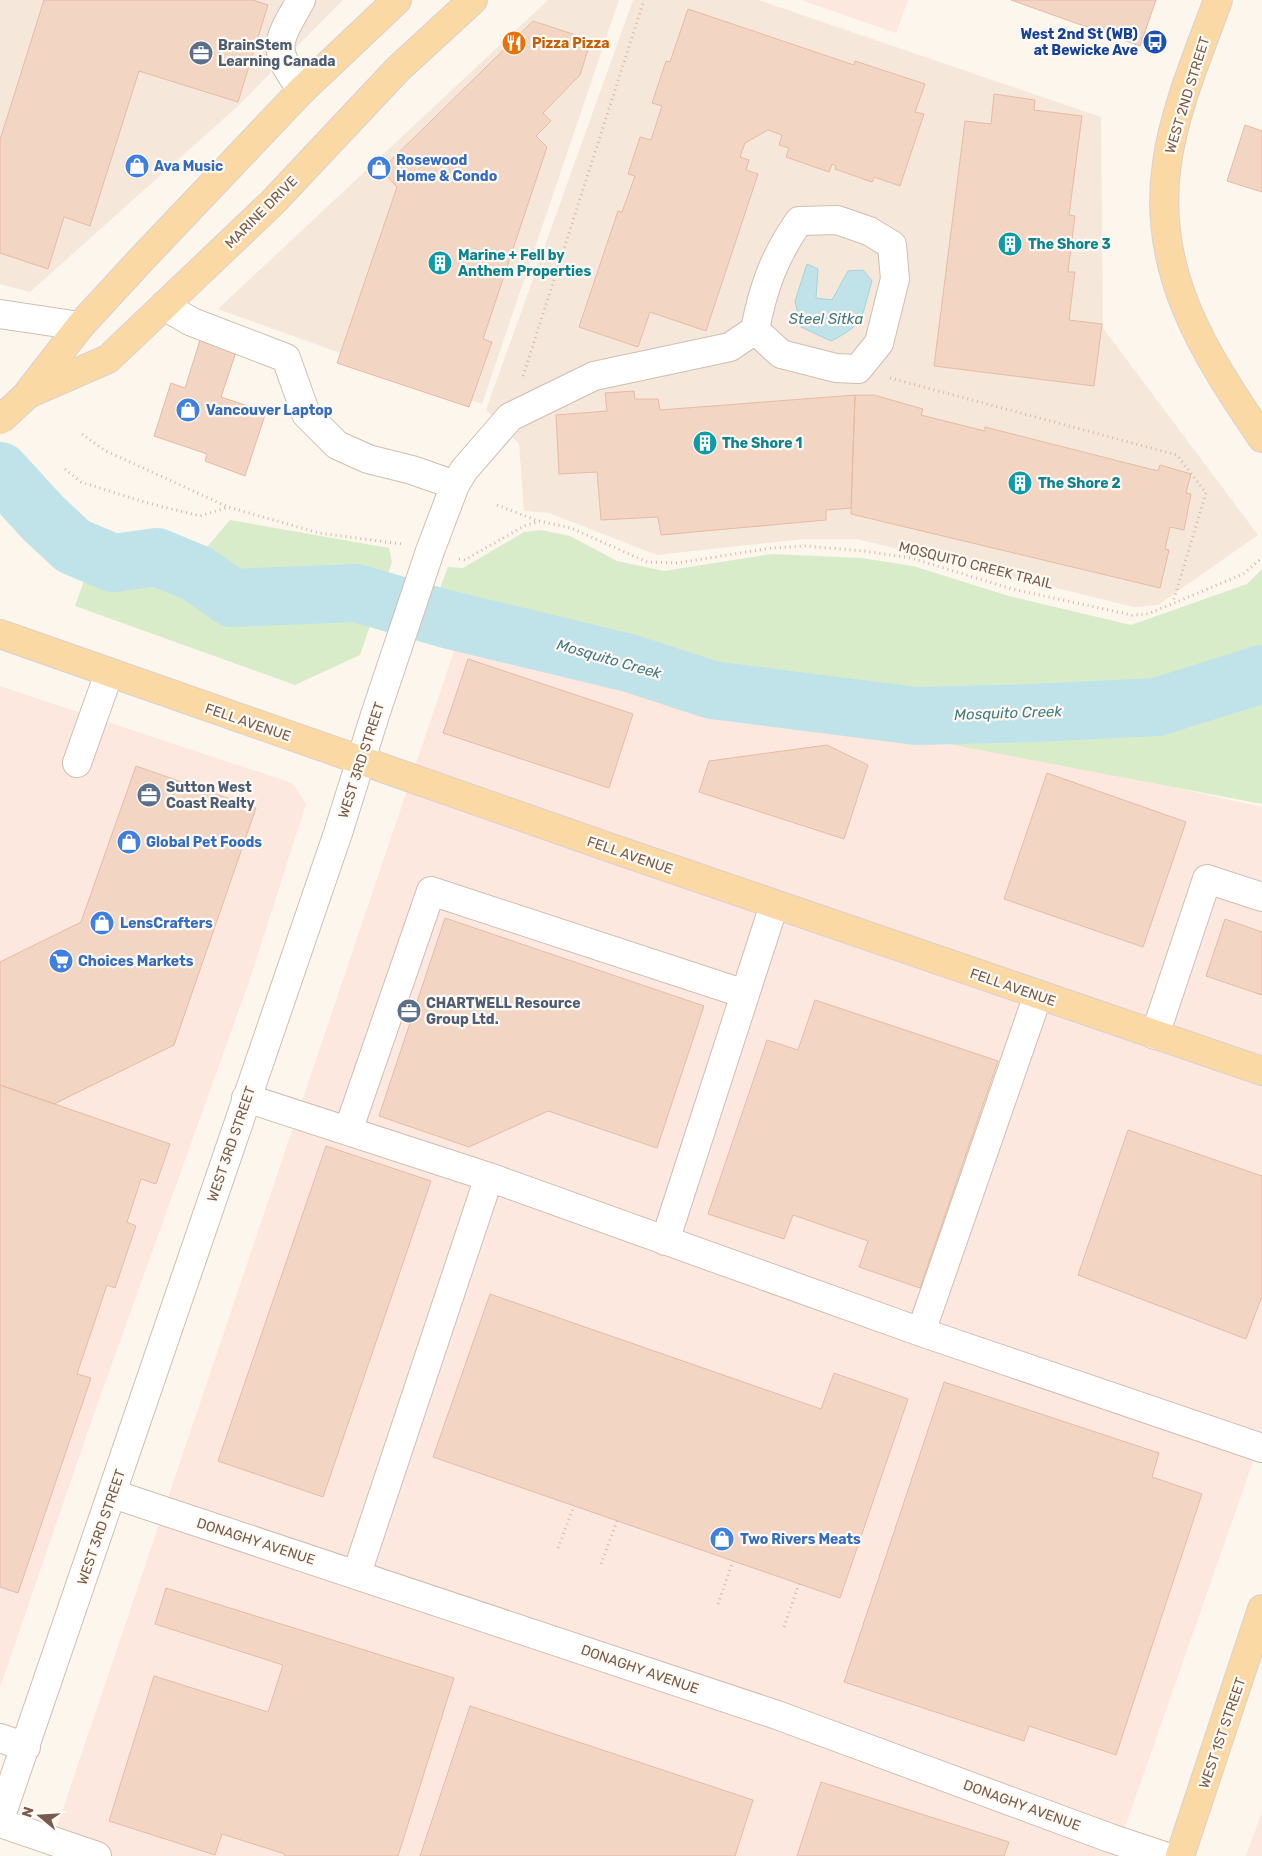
<svg xmlns="http://www.w3.org/2000/svg" width="1262" height="1856" font-family="Rubik,sans-serif">
  <rect width="100%" height="100%" fill="#fdf6ec"/>
  <path fill="#f5e8da" d="M0,0H343L238,106L30,292L0,284Z
    M548,0H619L482,404L218,309Z
    M633,0H758L1101,117L1103,328L1258,535L1158,605L1134,607L857,539H804L657,555L549,513L524,511L519,444L486,410Z"/>
  <path fill="#fde8e0" d="M801,0H908L896,33Z
    M456,645L655,699L958,739L1262,807V1436L1115,1856H47Z
    M0,686L286,781L293,784L306,804L250,979L89,1428L0,1688Z
    M1262,1811V1856H1246Z"/>
  <path fill="#d8ecc9" d="M230,520L389,548L392,562L360,655L295,685L75,606L96,547L183,575Z
    M541,530L570,536L617,561L664,571L772,554L861,558L913,566L1009,596L1131,625L1247,584L1262,569V804L676,692L422,636L448,567L463,568L524,532Z"/>
  <path fill="#bfe3e8" stroke="#a5d3da" d="M807,264L818,269L816,298L832,300L848,271L863,270L872,281C861,316 867,323 831,341L801,327L795,301Z"/>
  <g fill="none" stroke-linecap="round" stroke-linejoin="round">
    <path stroke="#bfe3e8" stroke-width="58" d="M0,471L43,518L73,546L113,563L157,557L198,574L232,598L356,593L446,619L629,663L712,690L916,716L1034,713L1157,707L1262,674"/>
  </g>
  <path fill="#f3d5c3" stroke="#e6bba3" d="M44,0H253L268,5L238,102L139,71L90,226L64,217L48,269L0,253V140Z
    M1011,0H1156L1140,46Z
    M688,9L854,65L855,61L925,84L915,112L924,114L900,186L874,177L872,182L835,169L836,166L832,164L829,172L786,157L789,148L779,145L782,135L768,130L745,143L740,157L749,160L746,170L758,174L706,331L650,312L638,347L579,327L618,211L622,212L635,176L628,174L640,137L651,140L662,106L652,103L666,61L670,62Z
    M533,21L591,40L580,75L543,113L551,121L536,136L547,147L483,339L492,342L469,407L337,363L397,187L381,170Z
    M994,94L1035,100L1034,110L1082,116L1069,215L1075,216L1068,272H1075L1069,320L1102,324L1094,386L934,366L965,121L991,124Z
    M1245,125L1262,131V192L1227,181Z
    M201,337L237,349L221,397L266,412L245,476L205,461L207,454L154,436L171,383L185,388Z
    M634,391L635,399H658L660,410L855,395L851,508L826,510V520L661,535L658,517L601,520L597,472L559,474L556,415L607,411L605,393Z
    M855,395H874L923,409L921,415L985,431V427L1158,471L1160,465L1191,474L1186,493L1191,494L1184,530L1170,527L1165,549L1169,550L1160,588L851,514Z
    M468,659L633,714L609,788L443,733Z
    M827,745L868,765L844,839L699,792L709,761Z
    M136,766L256,808L174,1045L54,1104L0,1085V962L81,922Z
    M1047,773L1186,822L1143,947L1004,899Z
    M445,918L704,1006L657,1148L548,1111L469,1147L379,1116Z
    M1225,919L1262,932V995L1206,976Z
    M815,1000L998,1061L920,1288L859,1267L868,1241L793,1215L784,1239L708,1214L767,1040L798,1050Z
    M0,1085L170,1144L156,1184L141,1179L127,1222L136,1226L115,1288L107,1285L77,1374L91,1378L18,1593L0,1587Z
    M1128,1130L1262,1176V1296L1246,1339L1078,1275Z
    M326,1146L431,1181L323,1497L218,1461Z
    M490,1294L821,1409L834,1373L908,1399L840,1598L433,1457Z
    M944,1382L1159,1453L1152,1477L1202,1494L1116,1755L1029,1726L1024,1741L844,1682Z
    M166,1588L454,1678L398,1856H284L285,1854L222,1834L215,1855L109,1821L154,1676L268,1712L283,1665L155,1624Z
    M470,1706L753,1800L735,1856H420Z
    M821,1782L1009,1842L1004,1856H797Z"/>
  <g fill="none" stroke-linecap="round" stroke-linejoin="round">
    <defs>
      <path id="minor" d="M301,0C276,44 271,48 302,90
        M837,220L869,231L892,245L895,279L879,343L858,369L836,368L781,354L755,330C763,288 774,257 799,221Z
        M164,306L192,322L286,358L306,414L337,445L368,459L412,470L455,485
        M0,314L80,326
        M77,763L109,673
        M1155,1035L1207,879L1262,897
        M246,1098L489,1177L921,1332L1262,1448
        M348,1131L431,891L745,994
        M665,1241L774,905
        M921,1332L1038,995
        M113,1494L777,1715L1110,1838L1164,1856
        M357,1573L489,1177
        M0,1738L26,1747
        M0,1819L338,833L375,715L430,551L455,485L464,470L510,417L594,376L730,347L755,330
        M0,1823L97,1856"/>
      <path id="major" d="M1218,0C1200,50 1174,110 1167,163C1151,271 1204,353 1262,438
        M28,393L80,326L137,264L302,90L397,0
        M28,394L108,359L272,203L398,69L473,0
        M0,634L614,849L1262,1071
        M1180,1856L1262,1609"/>
    </defs>
    <use href="#minor" stroke="#d1beb0" stroke-width="30"/>
    <use href="#major" stroke="#dad1cd" stroke-width="30"/>
    <path stroke="#d9b8a5" stroke-width="3" stroke-dasharray="1 4" stroke-linecap="butt" d="M523,376L644,0
      M890,378L1177,455L1206,493L1173,602
      M82,434L104,450L228,507L319,533L402,544
      M65,469L81,482L144,502L200,516L226,508
      M497,505L538,521
      M459,559L465,560L524,526L539,521L571,528L647,562L677,563L772,548L805,546L864,551L911,558L1012,589L1132,615L1148,614L1243,574L1262,558
      M558,1548L574,1506
      M601,1564L617,1521
      M718,1604L733,1561
      M784,1627L799,1584"/>
    <use href="#minor" stroke="#fff" stroke-width="28"/>
    <use href="#major" stroke="#fbd9a5" stroke-width="28"/>
    <defs>
      <path id="major-bridge" d="M0,420L28,394"/>
    </defs>
    <use href="#major-bridge" stroke="#dad1cd" stroke-width="30" stroke-linecap="butt"/>
    <use href="#major-bridge" stroke="#fbd9a5" stroke-width="28"/>
  </g>
  <defs>
    <symbol id="bus-disc" viewBox="-11 -11 22 22"><circle r="9.5" fill="#1a4fb4" stroke="#fffaf3"/><path d="M-5-6H5V4H4V6H2V4H-2V6H-4V4H-5ZM-3.5-4V0h7V-4ZM-3.5 1.2v1.5H-2V1.2ZM2 1.2v1.5H3.5V1.2Z" fill="#fff"/></symbol>
    <symbol id="restaurant-disc" viewBox="-11 -11 22 22"><circle r="9.5" fill="#e8710a" stroke="#fffaf3"/><path d="M-5-6h1v4h1v-4h1v4h1v-4h1v5L-1.5 .5V6h-2V.5L-5-1ZM5-6V6H3V1.5H1.5Q1.5-4 5-6Z" fill="#fff"/></symbol>
    <symbol id="office-disc" viewBox="-11 -11 22 22"><circle r="9.5" fill="#5c6f8a" stroke="#fffaf3"/><path d="M-6-3h4V-5.5h4V-3h4V5H-6ZM-1-4.5V-3h2v-1.5ZM-6 0V1H6V0Z" fill="#fff"/></symbol>
    <symbol id="shop-disc" viewBox="-11 -11 22 22"><circle r="9.5" fill="#3f7fe0" stroke="#fffaf3"/><path d="M-5-2.5h2.3a2.7 3.5 0 0 1 5.4 0H5L5.5 6h-11ZM-1.5-2.5h3a1.5 2.3 0 0 0-3 0Z" fill="#fff"/></symbol>
    <symbol id="building-disc" viewBox="-11 -11 22 22"><circle r="9.5" fill="#0f9aa8" stroke="#fffaf3"/><path d="M-4-6H4V6H1V3H-1V6H-4ZM-2.5-4.3h1.7v1.8h-1.7ZM.8-4.3h1.7v1.8H.8ZM-2.5-1h1.7V.8h-1.7ZM.8-1h1.7V.8H.8Z" fill="#fff"/></symbol>
    <symbol id="supermarket-disc" viewBox="-11 -11 22 22"><circle r="9.5" fill="#3f7fe0" stroke="#fffaf3"/><path d="M-6-5.5h2.5l.6 2H6L4.5 2H-2.5L-4.4-4H-6ZM-1.5 3.2a1.3 1.3 0 1 0 .1 0ZM3 3.2a1.3 1.3 0 1 0 .1 0Z" fill="#fff"/></symbol>
  </defs>
  <g fill-rule="evenodd">
    <use href="#bus-disc" x="1141" y="28" width="28" height="28"/>
    <use href="#restaurant-disc" x="500" y="29" width="28" height="28"/>
    <use href="#office-disc" x="187" y="39" width="28" height="28"/>
    <use href="#shop-disc" x="123" y="152" width="28" height="28"/>
    <use href="#shop-disc" x="365" y="154" width="28" height="28"/>
    <use href="#building-disc" x="996" y="230" width="28" height="28"/>
    <use href="#building-disc" x="426" y="249" width="28" height="28"/>
    <use href="#shop-disc" x="174" y="396" width="28" height="28"/>
    <use href="#building-disc" x="691" y="429" width="28" height="28"/>
    <use href="#building-disc" x="1006" y="469" width="28" height="28"/>
    <use href="#office-disc" x="135" y="781" width="28" height="28"/>
    <use href="#shop-disc" x="115" y="828" width="28" height="28"/>
    <use href="#shop-disc" x="88" y="909" width="28" height="28"/>
    <use href="#supermarket-disc" x="47" y="947" width="28" height="28"/>
    <use href="#office-disc" x="395" y="997" width="28" height="28"/>
    <use href="#shop-disc" x="708" y="1525" width="28" height="28"/>
  </g>
  <g text-anchor="middle" stroke-width="4.5" stroke-linejoin="round" paint-order="stroke">
    <g font-size="14" font-weight="bold" fill="#164399" stroke="#fffaf3" text-anchor="end">
      <text x="1138" y="39">West 2nd St (WB)<tspan x="1138" dy="16">at Bewicke Ave</tspan></text>
    </g>
    <g font-size="14" font-weight="bold" fill="#c56008" stroke="#fffaf3" text-anchor="start">
      <text x="532" y="48">Pizza Pizza</text>
    </g>
    <g font-size="14" font-weight="bold" fill="#4e5e75" stroke="#fffaf3" text-anchor="start">
      <text x="218" y="50">BrainStem<tspan x="218" dy="16">Learning Canada</tspan></text>
      <text x="166" y="792">Sutton West<tspan x="166" dy="16">Coast Realty</tspan></text>
      <text x="426" y="1008">CHARTWELL Resource<tspan x="426" dy="16">Group Ltd.</tspan></text>
    </g>
    <g font-size="14" fill="#7a5c4d" stroke="#fffaf3">
      <text transform="translate(1187 95) rotate(-73)" y="5">WEST 2ND STREET</text>
      <text transform="translate(261 212) rotate(-45)" y="5">MARINE DRIVE</text>
      <text transform="translate(976 565) rotate(14)" y="5">MOSQUITO CREEK TRAIL</text>
      <text transform="translate(248 722) rotate(19)" y="5">FELL AVENUE</text>
      <text transform="translate(361 760) rotate(-72)" y="5">WEST 3RD STREET</text>
      <text transform="translate(630 855) rotate(19)" y="5">FELL AVENUE</text>
      <text transform="translate(1013 987) rotate(19)" y="5">FELL AVENUE</text>
      <text transform="translate(231 1144) rotate(-71)" y="5">WEST 3RD STREET</text>
      <text transform="translate(101 1527) rotate(-71)" y="5">WEST 3RD STREET</text>
      <text transform="translate(256 1541) rotate(18)" y="5">DONAGHY AVENUE</text>
      <text transform="translate(640 1669) rotate(19)" y="5">DONAGHY AVENUE</text>
      <text transform="translate(1222 1733) rotate(-71)" y="5">WEST 1ST STREET</text>
      <text transform="translate(1022 1805) rotate(20)" y="5">DONAGHY AVENUE</text>
    </g>
    <g font-size="14" font-weight="bold" fill="#366cbe" stroke="#fffaf3" text-anchor="start">
      <text x="396" y="165">Rosewood<tspan x="396" dy="16">Home &amp; Condo</tspan></text>
      <text x="154" y="171">Ava Music</text>
      <text x="206" y="415">Vancouver Laptop</text>
      <text x="146" y="847">Global Pet Foods</text>
      <text x="120" y="928">LensCrafters</text>
      <text x="78" y="966">Choices Markets</text>
      <text x="740" y="1544">Two Rivers Meats</text>
    </g>
    <g font-size="14" font-weight="bold" fill="#0d838f" stroke="#fffaf3" text-anchor="start">
      <text x="1028" y="249">The Shore 3</text>
      <text x="458" y="260">Marine + Fell by<tspan x="458" dy="16">Anthem Properties</tspan></text>
      <text x="722" y="448">The Shore 1</text>
      <text x="1038" y="488">The Shore 2</text>
    </g>
    <g font-size="15" font-style="italic" fill="#437c86" stroke="#fffaf3">
      <text x="826" y="324">Steel Sitka</text>
      <text transform="translate(609 659) rotate(16)" y="5">Mosquito Creek</text>
      <text transform="translate(1008 713) rotate(-2)" y="5">Mosquito Creek</text>
    </g>
  </g>
  <g transform="translate(40 1816) rotate(288)" stroke="#fffaf3" stroke-width="4" paint-order="stroke">
  <path d="M0-4L9 19L0 12L-9 19Z" fill="#7a5c4d"/>
  <text y="-8" font-size="14" font-weight="bold" text-anchor="middle" fill="#7a5c4d">N</text>
  </g>
</svg>
